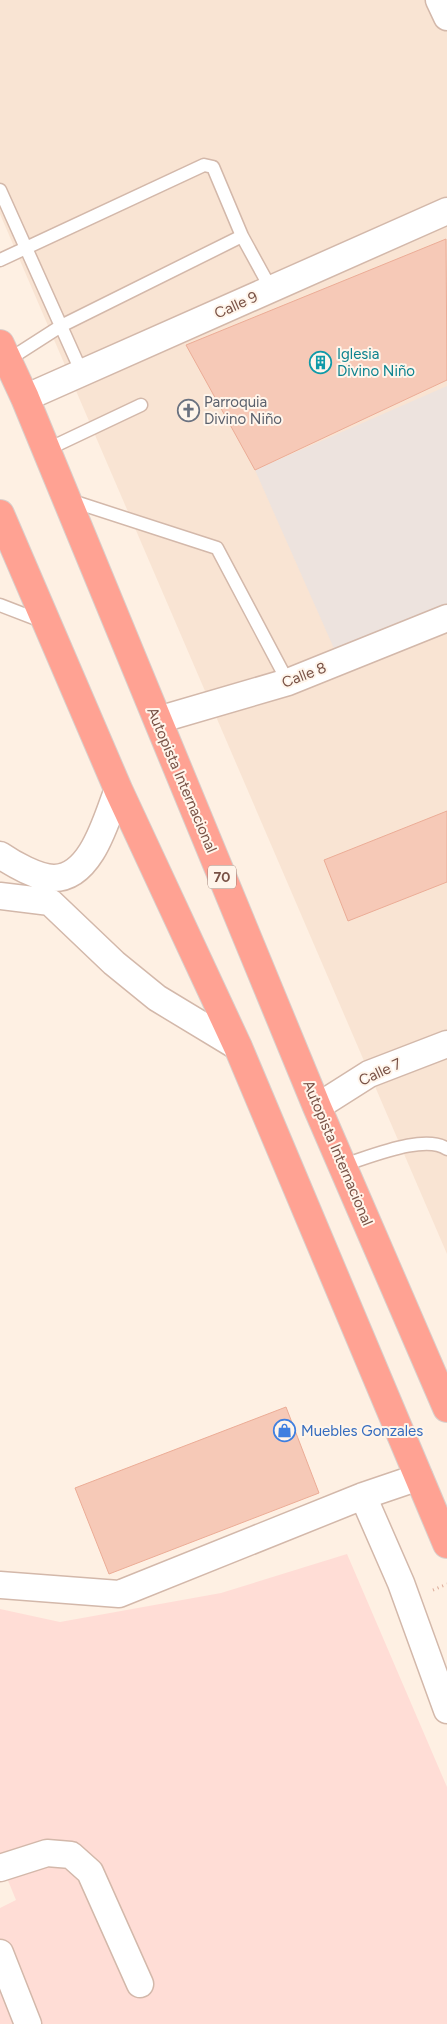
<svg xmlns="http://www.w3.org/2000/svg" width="447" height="2024" font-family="Figtree,sans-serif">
  <rect width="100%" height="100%" fill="#fef0e3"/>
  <path fill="#f9e4d3" d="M0,0H447V1254L0,214Z"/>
  <path fill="#ffddd6" d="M347,1554L447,1787V2024H0V1908L16,1900L0,1861V1609L60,1622L221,1593Z"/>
  <path fill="#ede3de" d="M447,386V615L340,662L255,470Z"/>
  <path fill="#f6c9b7" stroke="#ebac96" d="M446,239L447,380L255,470L186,345Z
    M447,811V882L348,921L324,860Z
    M286,1407L319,1493L109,1574L75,1488Z"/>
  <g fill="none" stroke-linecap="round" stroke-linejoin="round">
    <defs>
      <path id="lane" d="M0,190L82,373
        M0,260L204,165L213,167L242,236
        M8,360L61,326L242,236L271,289
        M46,450L141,405
        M69,500L217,548L288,682
        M0,605L44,622
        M343,1165C368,1158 425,1133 447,1149"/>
      <path id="street" d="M439,0L447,17
        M25,398L447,211
        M158,720L288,682L447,618
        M0,855C13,864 38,878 54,878C92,878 107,817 118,789
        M0,896L50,902L114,963L157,998L238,1047
        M317,1107L369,1074L447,1044
        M363,1496L401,1583L447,1710
        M0,1585L119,1594L363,1496L419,1477
        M0,1868L47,1853L71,1855L90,1872L140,1984
        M0,1953L28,2024"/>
      <path id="highway" d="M0,344L25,398L317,1107L447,1408
        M0,514L118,789L238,1047L447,1544"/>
    </defs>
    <use href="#lane" stroke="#d3b8aa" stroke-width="15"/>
    <use href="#street" stroke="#d3b8aa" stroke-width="29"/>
    <use href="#highway" stroke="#d9cfcb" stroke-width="30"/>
    <path stroke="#dcac9a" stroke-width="3" stroke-dasharray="1 4" stroke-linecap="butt" d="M433,1590L447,1584"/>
    <use href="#lane" stroke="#fff" stroke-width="12"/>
    <use href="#street" stroke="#fff" stroke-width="26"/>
    <use href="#highway" stroke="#ffa293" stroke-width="28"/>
  </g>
  <defs>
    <symbol id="building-ring" viewBox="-11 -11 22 22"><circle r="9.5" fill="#fff5eb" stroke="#0f9aa8" stroke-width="1.5"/><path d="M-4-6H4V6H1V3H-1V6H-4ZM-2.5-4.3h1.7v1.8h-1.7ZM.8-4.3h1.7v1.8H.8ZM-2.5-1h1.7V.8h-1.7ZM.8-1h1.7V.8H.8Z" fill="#0f9aa8"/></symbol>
    <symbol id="church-ring" viewBox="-11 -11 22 22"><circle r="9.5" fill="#fff5eb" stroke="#6b7280" stroke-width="1.5"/><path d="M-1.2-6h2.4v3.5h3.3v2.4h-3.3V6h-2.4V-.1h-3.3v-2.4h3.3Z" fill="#6b7280"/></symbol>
    <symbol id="shop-ring" viewBox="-11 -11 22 22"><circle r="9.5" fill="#fff5eb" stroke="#3f7fe0" stroke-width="1.5"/><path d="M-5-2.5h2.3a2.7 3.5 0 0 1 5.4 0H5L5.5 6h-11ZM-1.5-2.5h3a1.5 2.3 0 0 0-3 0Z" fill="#3f7fe0"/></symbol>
  </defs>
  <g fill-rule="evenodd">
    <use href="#building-ring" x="308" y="350" width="25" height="25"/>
    <use href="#church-ring" x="176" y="398" width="25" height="25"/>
    <use href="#shop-ring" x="272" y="1418" width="25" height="25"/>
  </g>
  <g text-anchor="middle" stroke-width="4" stroke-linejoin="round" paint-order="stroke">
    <rect fill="#fff5eb" stroke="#a18378" stroke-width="1" x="208" y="865.5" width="28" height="23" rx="4"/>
    <g font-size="14" font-weight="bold" fill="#795246">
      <text x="222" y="882">70</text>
    </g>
    <g font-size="15" fill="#795246" stroke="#fff5eb">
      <text transform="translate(236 305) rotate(-24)" y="5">Calle 9</text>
      <text transform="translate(304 675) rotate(-21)" y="5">Calle 8</text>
      <text transform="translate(182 780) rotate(67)" y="5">Autopista Internacional</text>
      <text transform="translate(380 1072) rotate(-25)" y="5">Calle 7</text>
      <text transform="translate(338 1153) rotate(67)" y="5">Autopista Internacional</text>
    </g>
    <g font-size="15" fill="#0d838f" stroke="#fff5eb" text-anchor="start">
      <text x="337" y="359">Iglesia<tspan x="337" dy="17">Divino Niño</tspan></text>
    </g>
    <g font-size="15" fill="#5b616d" stroke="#fff5eb" text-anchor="start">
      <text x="204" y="407">Parroquia<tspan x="204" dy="17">Divino Niño</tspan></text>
    </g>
    <g font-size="15" fill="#366cbe" stroke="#fff5eb" text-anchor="start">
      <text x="301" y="1436">Muebles Gonzales</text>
    </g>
  </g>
</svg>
